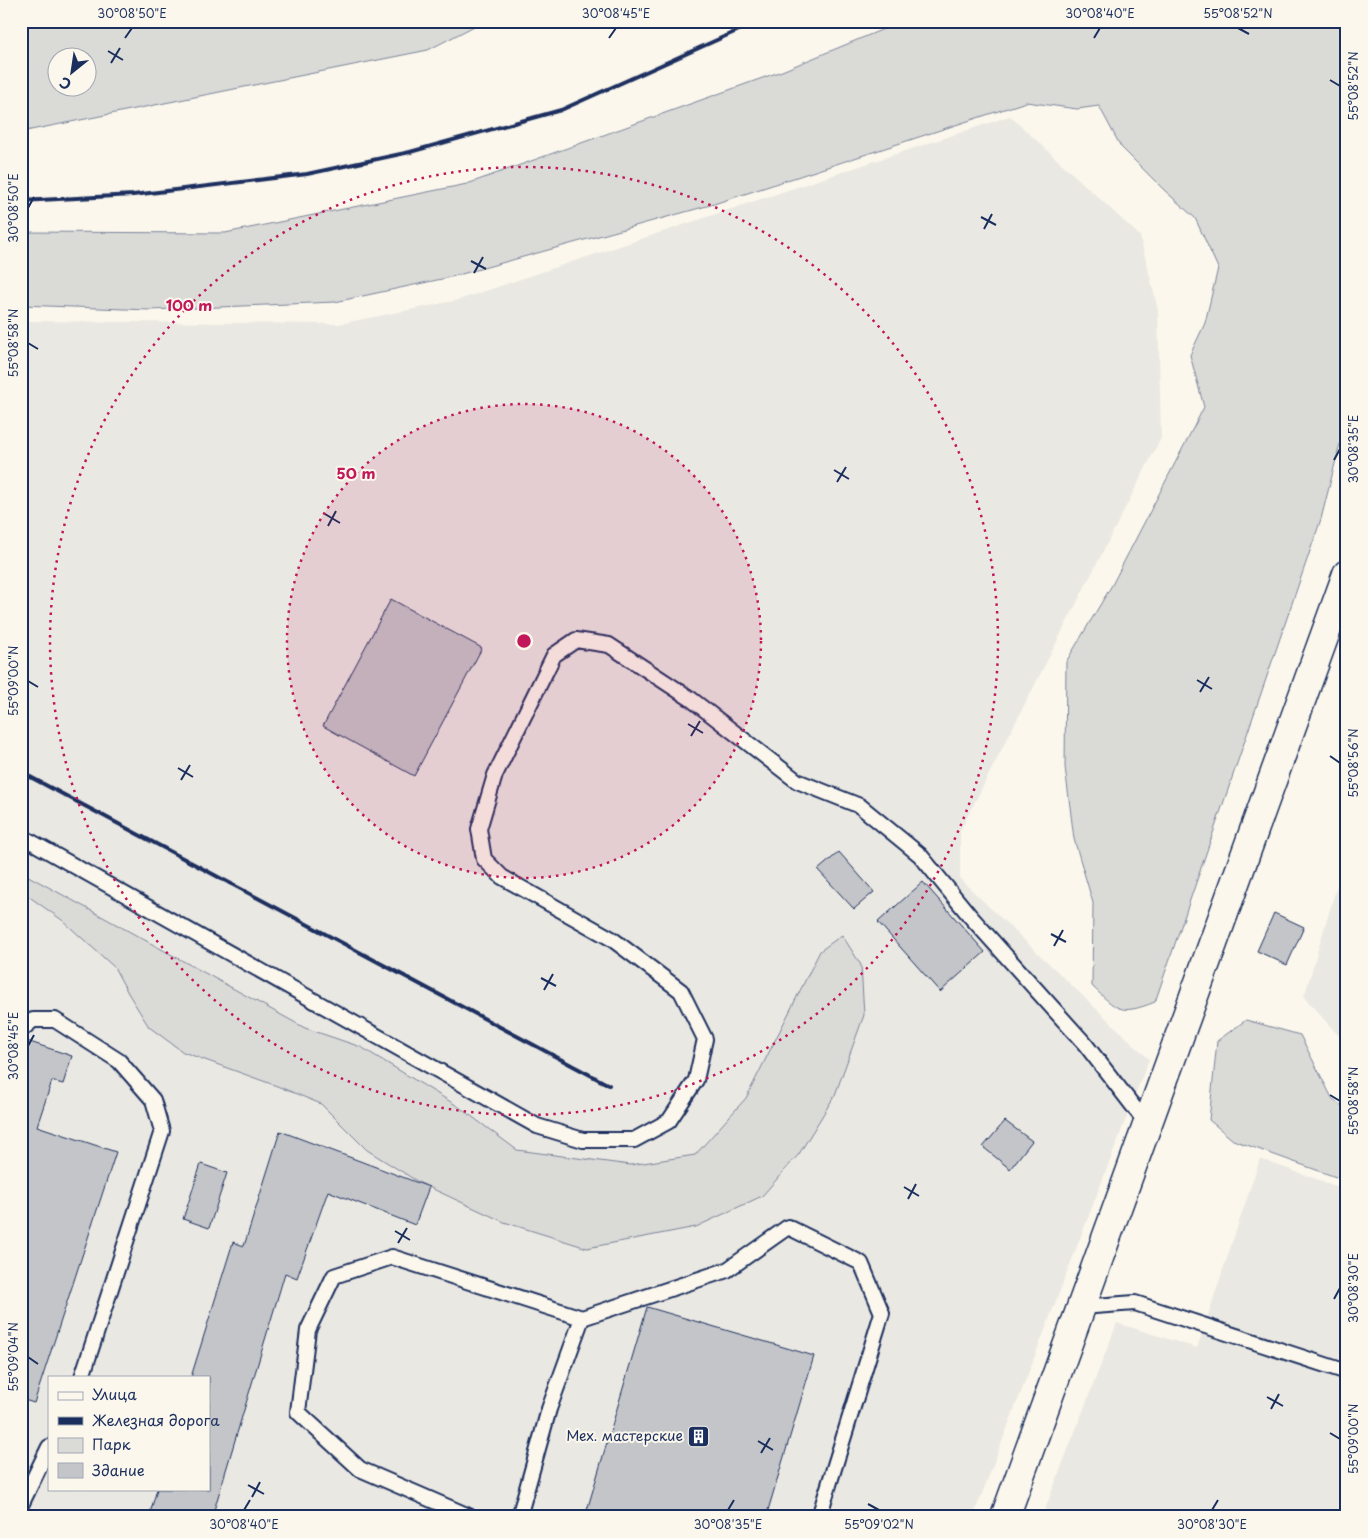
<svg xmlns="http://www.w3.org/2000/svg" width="1368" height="1538" font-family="'Playpen Sans',sans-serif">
  <rect width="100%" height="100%" fill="#fbf7ec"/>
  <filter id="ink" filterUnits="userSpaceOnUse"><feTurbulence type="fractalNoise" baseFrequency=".02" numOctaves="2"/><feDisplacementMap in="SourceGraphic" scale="10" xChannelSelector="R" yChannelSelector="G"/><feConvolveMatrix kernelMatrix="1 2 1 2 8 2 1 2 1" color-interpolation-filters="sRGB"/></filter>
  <g filter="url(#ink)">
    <path fill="#eae8e2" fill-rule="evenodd" d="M1010,116L1140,236L1158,310L1161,438L960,831V879L1149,1059L973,1517H21V321L339,324L458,300ZM49,1377H209V1489H49Z
      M1347,852V1045L1304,997Z
      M1260,1159L1347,1190V1517H1042L1117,1323L1197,1348Z"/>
    <path fill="#dadad7" stroke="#7a849a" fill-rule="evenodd" d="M21,21H484L428,50L21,132ZM58,58H88V88H58Z
      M903,21H1347V416L1321,519L1155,1002C1120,1016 1117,1010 1092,986L1093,903L1074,839L1065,767L1066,662L1112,585L1204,407L1190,355L1205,323L1218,268L1195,218L1163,189L1121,147L1099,106L1077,109L1026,102L714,204L451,277L335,302L150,310L21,305V232L225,233L467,184L782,71Z
      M21,872L305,1028L361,1047L459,1107L517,1150L630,1165L695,1155L746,1098L820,951L842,935L861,965L864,1015L835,1095L799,1154L762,1196L696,1227L587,1248L504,1222L420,1183L367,1150L321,1104L277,1086L183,1052L149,1027L128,993L114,967L62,920L21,891Z
      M1246,1020L1300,1035L1332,1098L1347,1110V1181L1233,1140L1209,1120L1217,1041Z"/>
    <path fill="#c3c5c9" stroke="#1b2f5e" d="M391,599L482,648L414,776L323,726Z
      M839,852L874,892L854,909L818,870Z
      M923,882L985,952L940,992L878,922Z
      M1274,913L1304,927L1287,965L1257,951Z
      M27,1041L72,1056L63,1084L52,1081L37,1126L116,1152L34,1403L21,1399V1054H23Z
      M1005,1121L1032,1141L1010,1169L983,1147Z
      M280,1131L429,1187L415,1225L328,1191L297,1278L285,1273L212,1517H149L157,1489H209V1377H191L233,1242L244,1246Z
      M201,1164L227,1173L209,1228L183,1219Z
      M647,1307L814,1356L766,1517H585Z"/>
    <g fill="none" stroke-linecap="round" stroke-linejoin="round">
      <defs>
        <path id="lane" d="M21,836L537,1126L583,1140H634L669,1121L696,1080L705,1039L681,991L612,939L502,877L484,859L479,829L495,775L554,655L576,640L609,645L691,699L797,781L860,806L920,855L970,916L1085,1044L1147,1124
          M21,1030L33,1020H55L119,1061L153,1100L162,1131L82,1377
          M1081,1307L1135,1303L1347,1372
          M21,1505L49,1447
          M471,1517L360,1469L298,1412L308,1330L334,1276L392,1257L582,1318
          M519,1517L549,1409L582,1318L727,1270L788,1227L861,1263L882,1313L819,1517"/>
        <path id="street" d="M1005,1517L1347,574"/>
      </defs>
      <use href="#lane" stroke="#1b2f5e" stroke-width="18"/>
      <use href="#street" stroke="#1b2f5e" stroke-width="31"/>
      <use href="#lane" stroke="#fbf7ec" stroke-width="14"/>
      <use href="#street" stroke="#fbf7ec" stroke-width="28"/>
      <path stroke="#1b2f5e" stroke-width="4" d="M21,201L133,195L307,174L410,152L561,110L759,21
        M21,772L609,1085"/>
    </g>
  </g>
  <path fill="none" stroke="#1b2f5e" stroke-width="2" d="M1238,28L1249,34M125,38L132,28M609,38L616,28M1094,38L1100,28M108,51L123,60M111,63L120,48M1330,80L1340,86M28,208L34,197M981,217L996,225M984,229L992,214M471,261L486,269M474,273L483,257M28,343L38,349M1334,460L1340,449M834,470L849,479M837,482L846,467M325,514L340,523M328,526L336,511M1197,680L1212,689M28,681L38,687M1200,692L1209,677M688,724L703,733M691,736L700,721M1330,756L1340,763M178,768L193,777M181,780L190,765M1051,934L1066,942M1054,946L1063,930M541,978L556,986M544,990L553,974M28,1046L34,1035M1330,1095L1340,1101M904,1187L919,1196M908,1199L916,1184M395,1231L410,1240M398,1243L407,1228M1334,1299L1340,1288M28,1357L38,1364M1267,1397L1283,1406M1271,1409L1279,1394M1330,1433L1340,1439M758,1441L773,1450M761,1453L770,1438M248,1485L264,1494M252,1497L260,1482M868,1504L879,1510M244,1510L250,1500M728,1510L734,1500M1212,1510L1218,1500"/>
  <circle cx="524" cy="641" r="237" fill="#c2185b" fill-opacity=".12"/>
  <g fill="none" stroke="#c2185b" stroke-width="2.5" stroke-dasharray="2.5 5">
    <circle cx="524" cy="641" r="237"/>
    <circle cx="524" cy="641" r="474"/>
  </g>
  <defs>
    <symbol id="building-square" viewBox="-11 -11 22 22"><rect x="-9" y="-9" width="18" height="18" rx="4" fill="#1b2f5e" stroke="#fbf7ec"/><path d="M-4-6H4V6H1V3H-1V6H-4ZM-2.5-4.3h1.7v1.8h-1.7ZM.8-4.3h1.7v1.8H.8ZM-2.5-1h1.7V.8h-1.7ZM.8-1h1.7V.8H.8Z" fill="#fff"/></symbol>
  </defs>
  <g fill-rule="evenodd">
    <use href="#building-square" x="686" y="1424" width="25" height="25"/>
  </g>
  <g text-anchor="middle" stroke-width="4" stroke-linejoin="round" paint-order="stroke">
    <g font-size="14" fill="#1b2f5e" stroke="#fbf7ec" text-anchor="end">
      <text x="683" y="1441">Мех. мастерские</text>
    </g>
  </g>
  <circle cx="524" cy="641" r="8" fill="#c2185b" stroke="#fbf7ec" stroke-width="2.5"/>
  <g font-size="15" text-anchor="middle" font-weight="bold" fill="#c2185b" stroke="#fbf7ec" stroke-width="4" stroke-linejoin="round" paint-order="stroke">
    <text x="189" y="311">100 m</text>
    <text x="356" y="479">50 m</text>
  </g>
  <rect width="1368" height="1538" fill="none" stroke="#fbf7ec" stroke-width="55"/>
  <rect x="48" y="1376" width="162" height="115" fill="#fbf7ec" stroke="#a1a7b3"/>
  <rect x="58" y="1392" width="25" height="8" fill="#fbf7ec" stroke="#a1a7b3"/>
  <text x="92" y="1400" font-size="15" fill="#1b2f5e">Улица</text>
  <rect x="58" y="1417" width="25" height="8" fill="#1b2f5e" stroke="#a1a7b3"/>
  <text x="92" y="1426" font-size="15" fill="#1b2f5e">Железная дорога</text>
  <rect x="58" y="1438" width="25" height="15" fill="#dadad7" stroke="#a1a7b3"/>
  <text x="92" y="1450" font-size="15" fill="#1b2f5e">Парк</text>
  <rect x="58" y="1463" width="25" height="15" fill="#c3c5c9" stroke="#a1a7b3"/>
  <text x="92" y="1476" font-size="15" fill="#1b2f5e">Здание</text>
  <g transform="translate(72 72) rotate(210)"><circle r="24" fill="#fbf7ec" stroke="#a1a7b3"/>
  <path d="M0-4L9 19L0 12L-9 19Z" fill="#1b2f5e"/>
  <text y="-8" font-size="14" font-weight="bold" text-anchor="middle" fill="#1b2f5e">С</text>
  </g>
  <rect x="28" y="28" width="1312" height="1482" fill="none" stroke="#1b2f5e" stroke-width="2"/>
  <g font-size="12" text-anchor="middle" fill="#1b2f5e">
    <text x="132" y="18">30°08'50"E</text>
    <text x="616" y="18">30°08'45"E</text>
    <text x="1100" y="18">30°08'40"E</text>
    <text x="1238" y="18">55°08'52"N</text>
    <text transform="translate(1354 86) rotate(-90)" y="4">55°08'52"N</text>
    <text transform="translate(14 208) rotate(-90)" y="4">30°08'50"E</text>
    <text transform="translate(14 343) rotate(-90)" y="4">55°08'58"N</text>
    <text transform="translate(1354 449) rotate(-90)" y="4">30°08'35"E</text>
    <text transform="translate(14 681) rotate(-90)" y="4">55°09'00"N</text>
    <text transform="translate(1354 763) rotate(-90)" y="4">55°08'56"N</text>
    <text transform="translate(14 1046) rotate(-90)" y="4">30°08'45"E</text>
    <text transform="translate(1354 1101) rotate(-90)" y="4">55°08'58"N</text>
    <text transform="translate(1354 1288) rotate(-90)" y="4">30°08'30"E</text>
    <text transform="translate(14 1357) rotate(-90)" y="4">55°09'04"N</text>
    <text transform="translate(1354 1439) rotate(-90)" y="4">55°09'00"N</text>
    <text x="244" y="1529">30°08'40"E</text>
    <text x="728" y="1529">30°08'35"E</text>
    <text x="879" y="1529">55°09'02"N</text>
    <text x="1212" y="1529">30°08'30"E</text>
  </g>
</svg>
